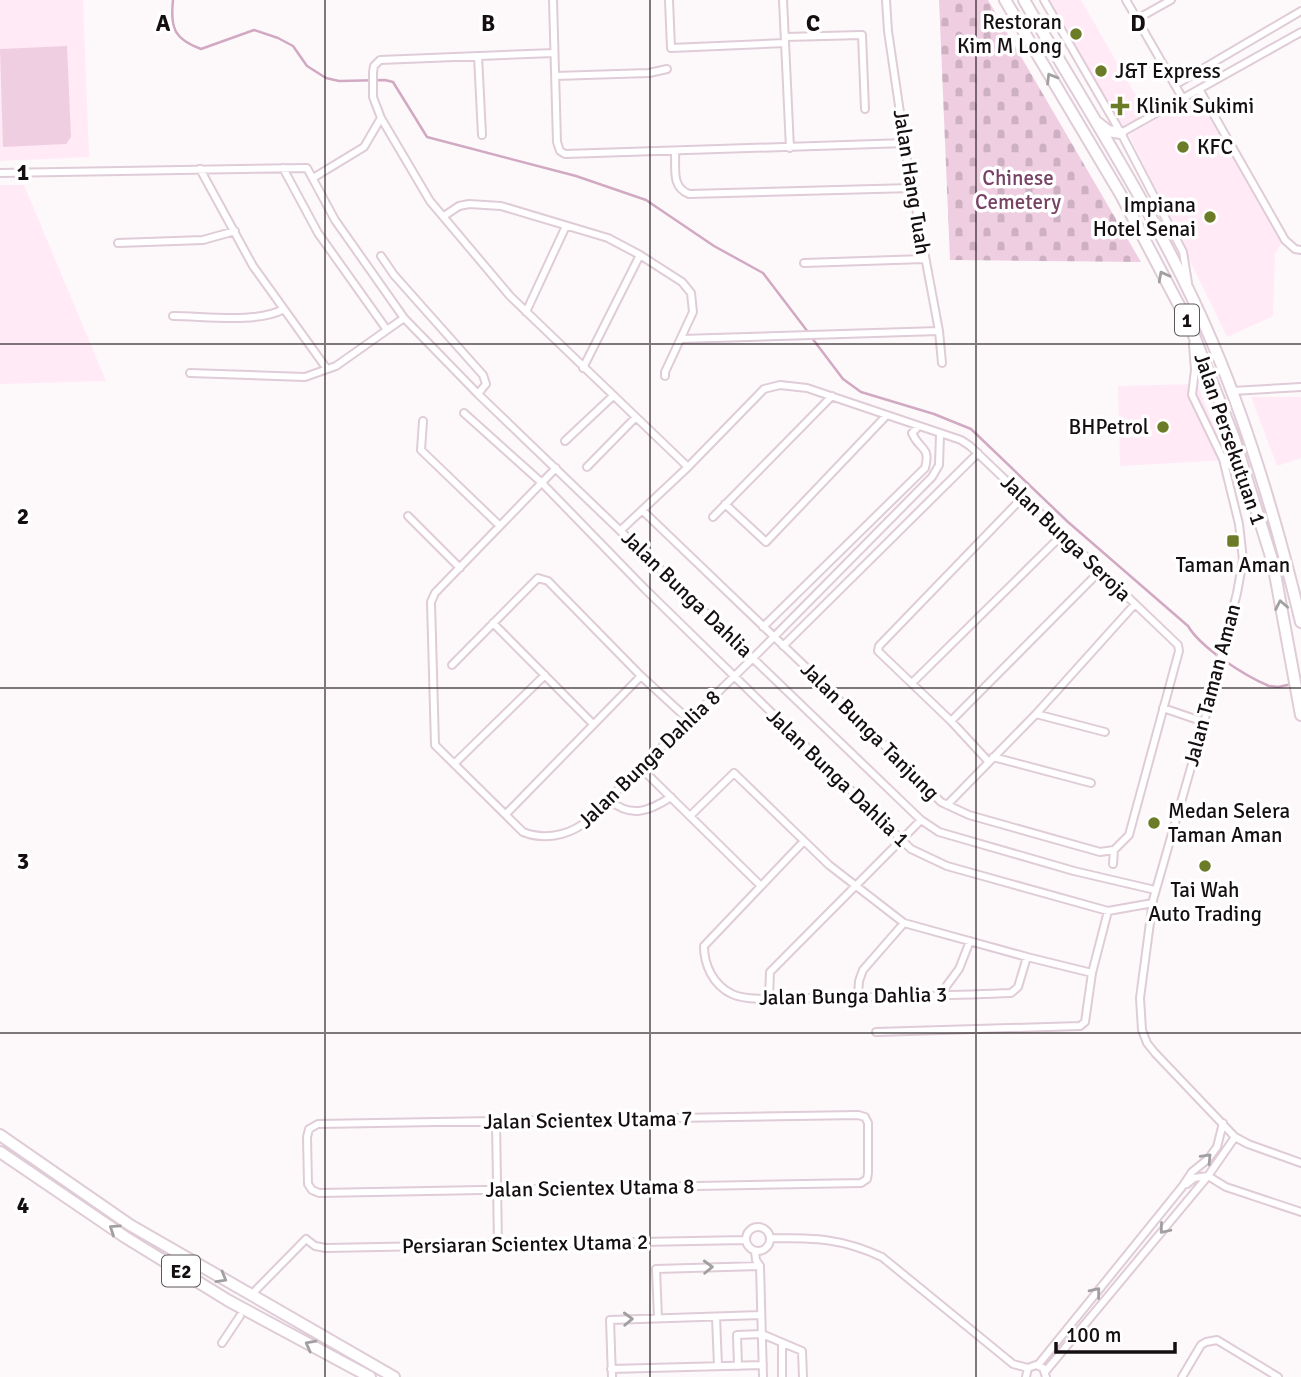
<svg xmlns="http://www.w3.org/2000/svg" width="1301" height="1377" font-family="Signika,sans-serif">
  <defs>
    <pattern id="cemetery-stones" width="16" height="16" patternUnits="userSpaceOnUse" patternTransform="scale(1.75)"><rect width="16" height="16" fill="#f0cee2"/><path d="M2 7V4a2 2 0 0 1 4 0v3zM10 15v-3a2 2 0 0 1 4 0v3z" fill="#cdb0c1"/></pattern>
  </defs>
  <rect width="100%" height="100%" fill="#fdf9fb"/>
  <path fill="#ffeaf6" d="M0,0H83L89,157L0,161Z
    M1047,0H1081L1147,115L1122,129Z
    M1197,96L1282,242L1275,254L1273,316L1227,337L1129,135Z
    M0,185H24L106,381L0,384Z
    M1197,384L1228,460L1120,466L1118,386Z
    M1251,397H1301V458L1277,466Z"/>
  <path fill="url(#cemetery-stones)" d="M939,0H988L1141,262L950,260Z"/>
  <path fill="#f0cee2" d="M67,46L71,137L66,144L3,147L0,49Z"/>
  <g fill="none" stroke-linecap="round" stroke-linejoin="round">
    <path stroke="#d2a9c2" stroke-width="2.5" d="M173,0C170,28 174,39 201,49L254,30L278,38L293,46L307,66L326,78L339,81L385,80L393,82L427,137L576,176L646,200L714,246L763,273L808,332
      M812,338L843,379L861,392L934,414L971,429L1068,522L1188,626C1201,648 1245,676 1269,686L1278,687L1292,684"/>
    <defs>
      <path id="minor" d="M553,0L557,142L560,151L565,154L906,143
        M669,0L671,48L785,43
        M783,0L790,148
        M886,0L888,31L907,160L939,331L942,363
        M1044,0L1121,133L1183,252L1188,283
        M1126,0L1183,99
        M1137,19L1171,0
        M785,37L862,35L865,109
        M554,53L380,60L374,66L373,72V97L381,118L430,201L510,296L688,467
        M478,56L482,135
        M555,76L649,73L667,69
        M1175,85L1301,11
        M1199,89L1285,240L1295,249L1301,250
        M1121,133L1301,32
        M675,152C676,169 671,187 689,194L912,188
        M283,168L318,233L387,330
        M200,169L253,266L327,369
        M0,173L307,168L335,220L404,318L478,394L921,820L939,832L1074,871L1155,890
        M313,178L364,147L381,118
        M444,216L459,206L469,204L501,206L608,238L640,255L682,282L691,293L693,312L665,372V376
        M118,243L203,240L235,231
        M381,256L394,275L483,375L486,384L478,394
        M804,263L924,259
        M526,312L566,226
        M173,316C205,316 256,324 284,309
        M681,339L939,331
        M1193,344L1195,370L1192,395L1223,459L1244,477
        M583,368L640,255
        M190,373L305,377L336,366L404,318
        M1232,391L1301,387
        M464,413L541,482L645,589L911,849L947,866L1108,911L1153,903
        M423,421L421,450L500,526
        M565,441L613,396
        M1223,459L1239,524L1243,560L1237,593L1204,722L1153,900L1140,998L1142,1030L1147,1043L1155,1053L1235,1137L1248,1144L1301,1163
        M587,467L636,417
        M556,468L435,593L431,602L435,745L523,832C543,840 566,836 583,824L753,658L932,477L939,465L940,434
        M725,504L766,542L886,416
        M408,516L460,568
        M713,517L832,396
        M621,530L688,467L764,389L780,385L807,388L961,440L970,446L1178,645L1179,651L1129,835L1114,850L1100,852L969,815L941,802L811,672L643,511
        M493,623L593,724
        M763,627L925,468C931,446 919,450 912,433L918,427
        M783,646L978,453
        M452,665L538,578L548,581L641,676L690,721
        M912,683L1063,534
        M1163,708L1204,722
        M1036,714L1105,732
        M951,721L1101,570
        M993,757L1091,783
        M988,761L951,721L878,651L879,646L1023,497
        M454,764L545,675
        M641,768L761,886
        M609,800C631,818 648,812 671,797
        M947,805L1036,714L1135,604
        M506,814L641,676
        M690,816L734,773L829,865L904,923L1027,957L1092,973
        M804,841L704,946C704,965 713,985 732,994C749,1002 786,998 806,998C875,997 943,996 1011,993L1018,987L1027,957
        M1113,864L1114,850
        M939,996L959,969L970,941
        M769,997L770,972L921,820
        M858,997L859,981L863,970L904,923
        M876,1032L1080,1026L1085,1022L1092,973L1108,911
        M858,1115L865,1117L868,1123V1173L867,1179L861,1183L319,1193L312,1190L308,1184L307,1137L309,1129L318,1124Z
        M496,1121L498,1245
        M1208,1176L1226,1187L1301,1212
        M1187,1184L1194,1178L1208,1176
        M746 1239a12 12 0 1 1 24 0a12 12 0 1 1-24 0Z
        M771,1238C815,1238 841,1238 882,1257L1013,1364L1028,1368
        M755,1251L756,1260L760,1266L763,1377
        M254,1292L306,1239L315,1246L326,1248L746,1240
        M716,1317L718,1366
        M658,1318L656,1269L760,1266
        M222,1343L240,1316
        M782,1343V1377
        M1038,1365L1182,1187L1192,1172L1208,1159L1217,1147L1223,1123
        M738,1366L737,1335L762,1334L802,1351L803,1377
        M611,1369L763,1365
        M1045,1372L1208,1176L1235,1137
        M612,1377L610,1320L761,1315
        M1026,1377L1028,1368L1036,1365L1043,1368L1046,1377
        M1182,1377L1201,1345L1206,1342L1217,1340L1278,1377"/>
      <path id="trunk" d="M1005,0L1121,195L1191,328L1234,438L1273,563L1301,715
        M1024,0C1089,113 1162,223 1213,344C1251,433 1278,527 1301,622
        M1098,123L1108,131L1121,133"/>
      <path id="motorway" d="M0,1135L130,1225L394,1377
        M0,1152L125,1237L229,1301L370,1377"/>
    </defs>
    <use href="#minor" stroke="#dfccd7" stroke-width="10"/>
    <use href="#trunk" stroke="#dfccd7" stroke-width="14"/>
    <use href="#motorway" stroke="#dfccd7" stroke-width="14"/>
    <use href="#minor" stroke="#fff" stroke-width="6"/>
    <use href="#trunk" stroke="#fff" stroke-width="10"/>
    <use href="#motorway" stroke="#fff" stroke-width="10"/>
  </g>
  <defs><path id="oneway-chevron" d="M-2-3.5L2.5 0L-2 3.5" fill="none" stroke-width="1.6" stroke-linecap="round" stroke-linejoin="round" transform="scale(1.75)"/></defs>
  <g stroke="#a19fa0">
    <use href="#oneway-chevron" transform="translate(1051 78) rotate(-121)"/>
    <use href="#oneway-chevron" transform="translate(1163 276) rotate(-118)"/>
    <use href="#oneway-chevron" transform="translate(1281 605) rotate(-101)"/>
    <use href="#oneway-chevron" transform="translate(1207 1158) rotate(-47)"/>
    <use href="#oneway-chevron" transform="translate(114 1229) rotate(-146)"/>
    <use href="#oneway-chevron" transform="translate(1164 1229) rotate(130)"/>
    <use href="#oneway-chevron" transform="translate(708 1267) rotate(-2)"/>
    <use href="#oneway-chevron" transform="translate(222 1278) rotate(30)"/>
    <use href="#oneway-chevron" transform="translate(1096 1292) rotate(-51)"/>
    <use href="#oneway-chevron" transform="translate(628 1319) rotate(-2)"/>
    <use href="#oneway-chevron" transform="translate(310 1345) rotate(-152)"/>
  </g>
  <path fill="none" stroke="#150f12" stroke-width="2" stroke-opacity="0.55" d="M325,0V1377M650,0V1377M976,0V1377M0,344H1301M0,688H1301M0,1033H1301"/>
  <g fill="#6c7b28" stroke="#fff" stroke-width="2.5">
    <circle cx="1076" cy="34" r="7"/>
    <circle cx="1101" cy="71" r="7"/>
    <path d="M1116.5 95.5h7v7h7v7h-7v7h-7v-7h-7v-7h7z"/>
    <circle cx="1183" cy="147" r="7"/>
    <circle cx="1210" cy="217" r="7"/>
    <circle cx="1163" cy="427" r="7"/>
    <rect x="1226" y="534" width="14" height="14" rx="3.5"/>
    <circle cx="1154" cy="823" r="7"/>
    <circle cx="1205" cy="866" r="7"/>
  </g>
  <g text-anchor="middle" stroke-width="7" stroke-linejoin="round" paint-order="stroke">
    <g fill="#fff" stroke="#5b5759" stroke-width="2">
      <rect x="1175" y="304.5" width="24" height="31" rx="5"/>
      <rect x="162" y="1255.5" width="38" height="31" rx="5"/>
    </g>
    <g font-size="19" font-weight="bold" fill="#150f12">
      <text x="1187" y="327">1</text>
      <text x="181" y="1278">E2</text>
    </g>
    <g font-size="21" fill="#150f12" stroke="#fff" text-anchor="start">
      <text x="1062" y="29" text-anchor="end">Restoran<tspan x="1062" dy="24">Kim M Long</tspan></text>
      <text x="1115" y="78">J&amp;T Express</text>
      <text x="1136" y="113">Klinik Sukimi</text>
      <text x="1197" y="154">KFC</text>
      <text x="1196" y="212" text-anchor="end">Impiana<tspan x="1196" dy="24">Hotel Senai</tspan></text>
      <text x="1149" y="434" text-anchor="end">BHPetrol</text>
      <text x="1233" y="572" text-anchor="middle">Taman Aman</text>
      <text x="1168" y="818">Medan Selera<tspan x="1168" dy="24">Taman Aman</tspan></text>
      <text x="1205" y="897" text-anchor="middle">Tai Wah<tspan x="1205" dy="24">Auto Trading</tspan></text>
    </g>
    <g font-size="21" fill="#784265" stroke="#fff">
      <text x="1018" y="185">Chinese<tspan x="1018" dy="24">Cemetery</tspan></text>
    </g>
    <g font-size="21" fill="#150f12" stroke="#fff">
      <text transform="translate(912 182) rotate(81)" y="7">Jalan Hang Tuah</text>
      <text transform="translate(1230 439) rotate(71)" y="7">Jalan Persekutuan 1</text>
      <text transform="translate(1066 538) rotate(44)" y="7">Jalan Bunga Seroja</text>
      <text transform="translate(687 594) rotate(44)" y="7">Jalan Bunga Dahlia</text>
      <text transform="translate(1212 685) rotate(-75)" y="7">Jalan Taman Aman</text>
      <text transform="translate(870 731) rotate(45)" y="7">Jalan Bunga Tanjung</text>
      <text transform="translate(649 759) rotate(-44)" y="7">Jalan Bunga Dahlia 8</text>
      <text transform="translate(838 778) rotate(44)" y="7">Jalan Bunga Dahlia 1</text>
      <text transform="translate(853 996) rotate(-1)" y="7">Jalan Bunga Dahlia 3</text>
      <text transform="translate(588 1120) rotate(-1)" y="7">Jalan Scientex Utama 7</text>
      <text transform="translate(590 1188) rotate(-1)" y="7">Jalan Scientex Utama 8</text>
      <text transform="translate(525 1244) rotate(-1)" y="7">Persiaran Scientex Utama 2</text>
    </g>
  </g>
  <g font-size="23" text-anchor="middle" font-weight="bold" fill="#150f12" stroke="#fff" stroke-width="7" stroke-linejoin="round" paint-order="stroke">
    <text x="163" y="31">A</text>
    <text x="488" y="31">B</text>
    <text x="813" y="31">C</text>
    <text x="1138" y="31">D</text>
    <text x="23" y="180">1</text>
    <text x="23" y="524">2</text>
    <text x="23" y="869">3</text>
    <text x="23" y="1213">4</text>
  </g>
  <path d="M1056 1342v10h119v-10" fill="none" stroke="#150f12" stroke-width="3.5"/>
  <text x="1066" y="1342" font-size="21" fill="#150f12" stroke="#ffffff" stroke-width="5" paint-order="stroke">100 m</text>
</svg>
